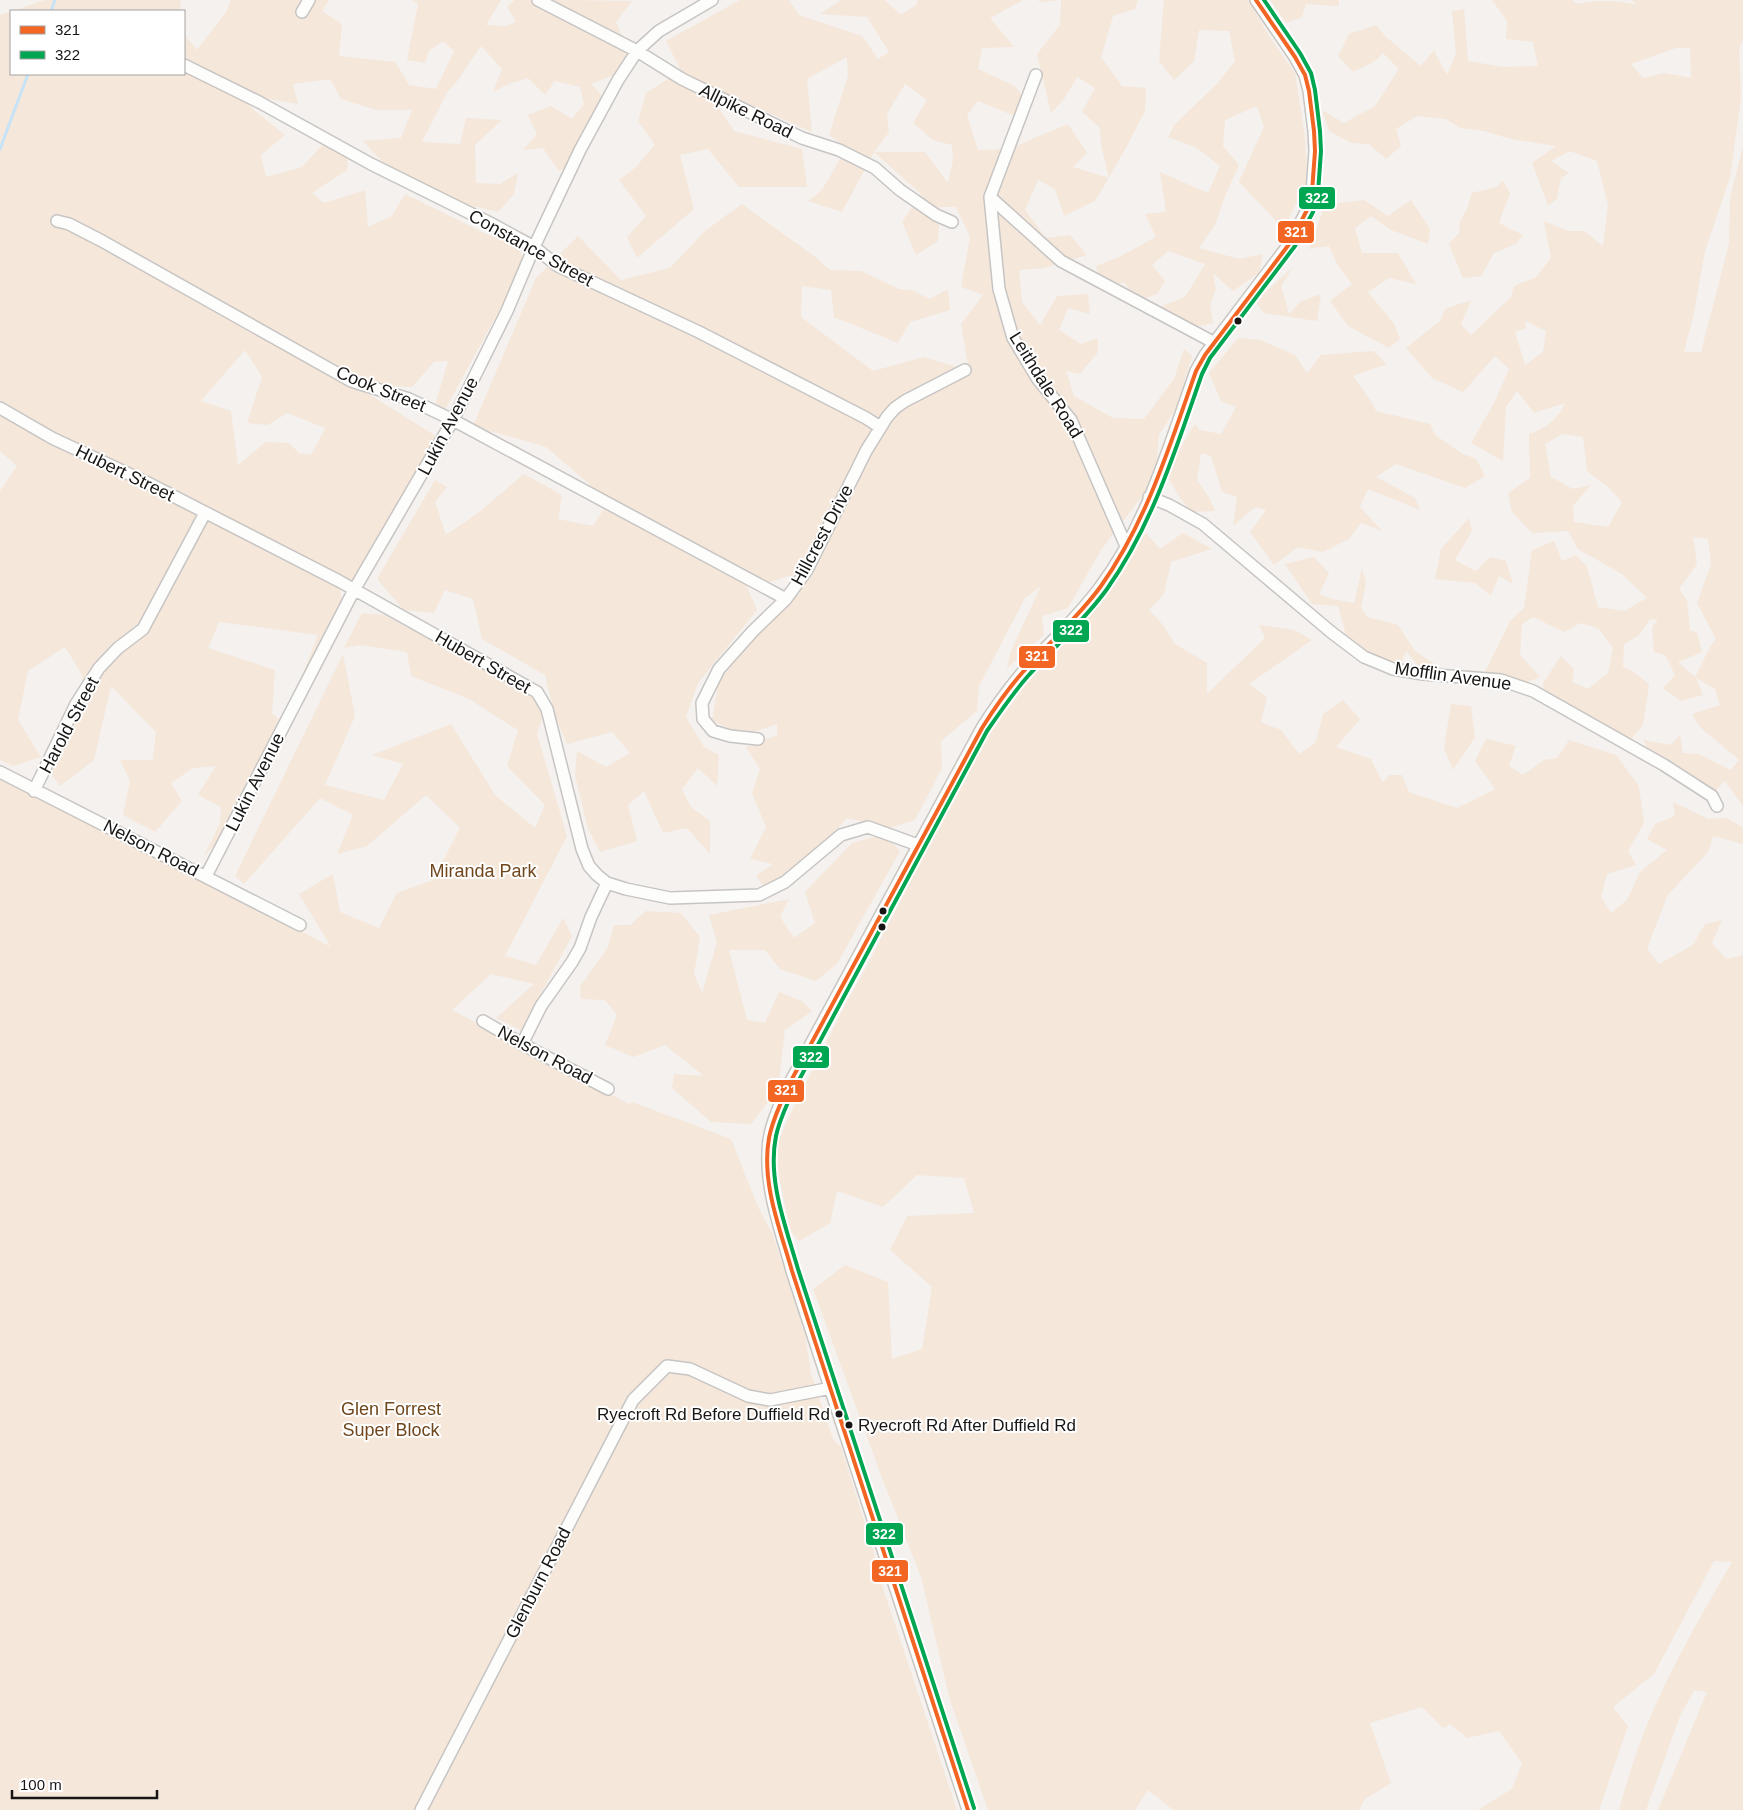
<svg xmlns="http://www.w3.org/2000/svg" width="1743" height="1810" font-family="Helvetica,sans-serif">
  <rect width="100%" height="100%" fill="#f4f1ee"/>
  <path fill="#f5e7da" fill-rule="evenodd" d="M45,0H181L180,11H11V74H184V34L197,50L226,12L231,0H329L322,11L342,24L339,56L395,62L409,85L436,89L454,51L443,41L429,51L425,63L407,60L418,4L412,0H501L486,25L506,26L516,22L507,6L515,0H540L546,7L556,0L632,1L616,22L628,51L614,75L591,84L604,98L571,153L568,165L559,171L543,148L523,150L537,134L528,115L551,106L572,119L584,104L580,87L555,81L545,95L528,78L511,83L493,92L502,69L481,46L458,80L448,91L422,142L460,144L466,118L502,120L475,145L476,183L500,184L518,173L514,194L498,212L447,200L393,173L363,141L401,138L412,110H376L341,99L330,79L293,84L298,104L270,99L249,106L285,135L261,155L266,177L302,167L327,140L349,143L347,170L312,193L324,203L365,190L368,227L392,216L405,194L484,233L520,248L523,267L441,417L436,402L448,361L434,362L412,387L354,385L439,438L360,581L337,578L344,610L296,692L318,635L219,622L208,648L275,670L272,713L286,726L228,830L204,856L220,823L221,807L198,795L216,766L193,768L171,783L182,801L155,832L123,815L130,781L120,760H153L156,732L111,686L94,760L60,786L51,773L81,710L82,675L65,647L28,671L18,720L41,757L13,766L0,760V491L17,466L0,451V15ZM245,350L262,377L247,423L268,425L287,413L325,428L311,455L299,453L289,443L266,442L238,465L231,411L201,401Z
    M740,0H789L799,15L862,36L878,59L889,52L867,17L820,14L841,0H885L901,15L917,4V0H1023L990,18L1014,47L982,48L978,69L1015,86L1029,106L1012,115L978,101L967,115L978,150L1009,149L1068,124L1087,153L1073,167L1109,178L1101,145L1100,128L1082,112L1095,88L1077,77L1064,99L1051,113L1037,54L1060,25L1061,0L1041,2L1038,0H1138L1135,9L1113,16L1101,57L1122,86L1146,88L1145,111L1126,148L1095,201L1064,216L1055,189L1038,180L1025,210L1046,238L1070,235L1087,255L1044,268L1019,270L1022,302L1040,325L1057,296L1088,294L1090,314L1068,308L1059,330L1081,344L1098,338V352L1080,374L1066,371L1074,396L1113,418L1144,419L1174,379L1184,349L1192,356L1176,408L1159,435L1155,479L1101,550L1068,608L1042,616L1044,635L1007,668L1010,653L1041,586L1025,598L979,686L977,711L941,741L942,768L915,820L890,828L847,818L817,853L767,891L756,876L773,864L750,859L766,827L752,793L760,769L746,747L777,735V724L745,735L712,721L719,680L764,626L800,593L796,574L765,583L739,568L757,610L698,683L686,717L704,747L719,755L717,786L698,768L682,789L691,807L710,821V854L687,828L663,833L644,791L628,805L637,841L600,852L588,829L575,775L577,751L606,767L630,753L612,732L567,744L555,716L545,675L482,639L473,599L445,590L434,613L404,610L377,579L435,480L447,487L435,502L446,535L478,513L524,474L562,495L558,519L593,526L609,501L546,447L473,426L536,278L578,236L621,280L670,268L705,231L742,204L814,256L830,270L861,271L899,289L911,290L930,299L948,289L950,310L910,322L898,343L834,317L831,290L802,286L801,317L873,371L924,357L969,371L961,324L983,295L961,287L970,237L956,207H940L938,241L916,255L902,222L921,194L874,152L842,212L808,201L822,190L847,147L829,135L848,76L847,57L807,79L812,132L758,108L715,102L734,131L802,149L807,187H739L708,149L680,155L694,209L637,258L627,237L646,216L619,180L635,168L655,145L638,121L646,93L681,71L666,41ZM905,84L927,100L913,123L933,140L952,145L953,160L948,183L925,152H874L889,132L887,114Z
    M1164,0H1248L1269,36L1295,73L1304,130L1308,178L1284,229L1239,182L1264,127L1257,106L1225,120L1223,146L1239,165L1225,196L1215,225L1199,248L1239,259L1263,254L1259,273L1233,291L1213,273L1216,289L1210,304L1213,323L1195,327L1152,310L1185,297L1205,264L1168,251L1152,265L1165,281L1157,294L1137,301L1124,282L1101,288L1096,266L1119,257L1156,237L1145,214L1166,212L1160,172L1208,193L1220,166L1197,148L1168,137L1175,124L1217,84L1235,61L1229,31L1199,30L1194,61L1174,80L1159,61Z
    M1270,0H1339V6L1306,4L1302,17L1286,23Z
    M1492,0H1572L1578,4C1596,0 1618,0 1636,5L1632,0H1743V39L1739,49L1741,98L1730,177L1705,251L1694,313L1684,352H1701L1729,244L1730,198L1743,147V806L1725,781L1710,796C1682,779 1660,769 1643,740L1671,745L1680,735L1683,753L1699,754L1731,770L1739,760L1700,727L1692,714L1720,705L1715,689L1696,678L1703,695L1681,701L1663,688L1675,675L1665,655L1654,652L1652,627L1658,620L1650,619L1638,636L1624,644L1623,667L1631,670L1649,684L1643,725L1628,743L1544,694L1543,683L1561,656L1574,669L1572,682L1588,689L1608,673L1613,648L1598,628L1580,623L1564,632L1533,617L1522,624L1520,655L1540,677L1520,685L1483,676L1510,621L1524,608L1532,550L1554,541L1562,561L1576,555L1587,567L1598,607L1624,611L1647,598L1622,574L1578,549L1568,531L1532,533L1512,512L1508,493L1530,478L1529,434C1545,429 1558,419 1565,403L1534,413L1517,391L1506,407L1503,461L1471,443L1494,403L1509,369L1495,356L1463,392L1432,378L1406,348L1440,321L1445,309L1471,300L1461,324L1471,335L1511,297L1514,286L1536,277L1551,258L1544,221L1568,231H1584L1603,246L1608,205L1597,161L1570,151L1551,161L1569,173L1561,178L1557,199L1548,205L1532,163L1556,146L1511,139L1484,131L1460,128L1446,119L1417,116L1396,129L1401,146L1386,159L1369,144L1351,143L1329,131L1322,110L1344,123L1375,106L1399,69L1383,53L1375,61L1353,72L1338,56L1349,34L1376,25L1386,37L1421,66L1434,50L1447,75L1456,53L1452,11L1464,9L1468,61L1503,67L1538,66L1533,42L1506,39L1507,21ZM1676,48H1690L1691,78L1665,73L1643,78L1631,64ZM1525,321L1546,331L1543,352L1525,365L1515,332L1526,328ZM1562,434L1583,437L1587,471L1607,486L1622,502L1608,527L1574,522L1573,506L1591,485L1573,489L1551,477L1545,444ZM1693,537L1708,539L1711,565L1697,603L1716,639L1710,647L1695,677L1678,662L1702,652L1697,633L1690,630L1687,600L1679,589L1697,564Z
    M1503,181L1510,193L1499,223L1523,235L1516,244L1494,253L1481,276L1463,278L1449,244L1459,233L1460,221L1467,209L1472,193L1496,187Z
    M1364,200L1388,216L1411,200L1430,229L1428,244L1391,230L1371,216L1355,228L1362,253H1398L1416,284L1389,278L1368,292L1394,324L1400,339L1389,348L1348,326L1330,301L1352,284L1338,266L1329,246L1309,249L1325,205Z
    M1293,267L1281,286L1289,314L1300,302L1321,294L1317,321L1264,313L1255,302Z
    M1238,338L1260,340L1295,355L1307,373L1321,355L1373,351L1387,364L1353,376L1371,401L1376,411L1430,424L1436,436L1463,454L1476,459L1485,476L1465,488L1396,464L1376,477L1415,498L1420,510L1368,489L1360,507L1382,531L1361,523L1349,539L1323,552L1298,547L1274,565L1250,532L1266,510L1255,507L1233,526L1237,497L1222,492L1211,456L1201,453L1197,480L1210,499L1215,511L1191,512L1180,498L1165,473L1195,424L1200,430L1221,434L1236,407L1221,401L1209,373Z
    M1469,518L1472,531L1455,560L1476,571L1490,557L1506,561L1513,584L1499,576L1491,595L1475,583L1435,579L1441,549Z
    M1146,533L1160,549L1183,533L1212,549L1171,562L1164,594L1149,610L1163,625L1175,644L1207,663V694L1265,638L1259,625L1294,630L1312,640L1249,684L1267,697L1261,722L1281,730L1299,754L1316,742L1323,714L1343,700L1360,719L1336,747L1371,759L1383,783L1389,775H1402L1409,792L1457,808L1495,789L1475,761L1486,739L1516,746L1509,766L1523,775L1544,760L1557,758L1569,740L1616,755L1639,786L1644,823L1628,851L1636,865L1607,874L1601,897L1611,913L1627,900L1640,872L1667,850L1647,839L1655,824L1675,816L1673,802L1708,819L1727,818L1743,828V844L1713,836L1708,852L1667,896L1647,949L1659,964L1693,945L1705,924L1722,920L1712,943L1726,959L1743,955V1810H1658L1707,1692L1694,1690L1680,1716L1646,1810H1619C1625,1789 1631,1768 1638,1748C1662,1683 1697,1622 1732,1562L1714,1561L1654,1674L1613,1707L1628,1726L1599,1810H1478L1512,1789L1522,1763L1499,1731L1467,1738L1450,1724L1443,1728L1422,1707L1370,1723L1391,1783L1365,1799L1359,1810H1173L1148,1790L1135,1810H988L950,1700L921,1577L881,1475L813,1289L845,1265L888,1282L892,1359L922,1349L932,1287L890,1250L907,1216L974,1213L964,1178L917,1175L883,1207L837,1191L830,1223L799,1241L790,1230L774,1151L788,1119L846,1003L868,964L960,783L1008,701L1072,629L1118,572Z
    M1314,557L1329,573L1319,594L1332,599L1354,603L1362,568L1366,582L1361,607L1367,617L1398,625L1415,651L1445,671L1424,673L1406,651L1400,666L1371,663L1346,635L1338,606L1312,604L1285,564Z
    M362,613L384,615L466,659L525,687L545,710L537,734L567,836L505,956L536,965L563,918L572,936L521,1030L496,1018L534,984L491,974L452,1010L629,1104L632,1102L731,1139L758,1207L773,1235L805,1334L811,1374L833,1439L841,1447L872,1546L883,1588L957,1810H0V772L331,947L299,894L333,874L340,912L379,928L397,893L433,880L460,828L426,795L367,846L337,854L353,815L320,798L244,884L235,876L343,654L355,716L325,785L384,800L403,764L372,755L451,724L495,795L535,828L545,805L507,766L518,730L469,699L411,676L407,652L360,645L344,648Z
    M1451,704L1471,706L1475,737L1453,770L1444,748Z
    M884,834L900,851L837,964L816,981L780,969L765,950H729L747,1020L765,1023L779,992L802,1001L812,1011L785,1030L778,1089L751,1124L711,1122L672,1088L674,1074L704,1076L665,1045L633,1057L605,1045L617,1015L605,1000L581,999L580,986L607,949L614,925H630L646,911L681,913L700,937L694,974L702,993L717,942L709,915L789,899L780,917L794,938L815,923L805,892L852,843Z"/>
  <g fill="none" stroke-linecap="round" stroke-linejoin="round">
    <path stroke="#c6e3f7" stroke-width="3" d="M51,11L55,0
      M0,149L28,74"/>
    <defs>
      <path id="minor" d="M538,0L637,51L682,79L802,138L839,150L875,168L900,190L936,215L952,222
        M302,12L309,0
        M184,65L259,102L371,164L492,224L534,247L558,266L699,332L866,418L880,427
        M1036,75L990,197L999,289L1013,338L1037,378L1071,420L1126,546
        M990,197L1061,261L1213,342
        M57,221L69,224L102,241L351,381L409,399L453,420L786,599
        M0,408L52,438L144,481L339,581L537,692L547,709L582,849L589,866L597,875L607,883L626,889L670,898L759,895L785,882L841,835L868,827L918,845
        M1149,497L1169,505L1203,524L1331,632L1364,657L1393,669L1423,674L1501,680L1533,691L1664,765L1712,796L1717,806
        M758,739L730,736L713,731L703,719L702,703L719,669L753,631L786,599L807,570L866,451L887,417L895,408L905,401L965,370
        M0,772L300,925
        M34,791L76,704L99,668L118,648L143,629L205,513
        M206,876L354,590L453,420L507,311L534,247L580,150L618,80L637,51L659,31L712,0
        M483,1021L522,1044L608,1089
        M522,1044L541,1006L572,962L580,948L591,917L607,883
        M421,1810L633,1400L667,1366L690,1369L748,1396L770,1400L831,1388
        M968,1810L792,1271C782,1233 766,1192 768,1152C768,1130 778,1110 786,1090L982,728C994,709 1007,691 1022,673C1048,644 1078,618 1101,586C1147,525 1170,443 1196,371L1205,355L1290,243L1307,210L1312,192L1315,151L1314,131L1309,91L1305,75L1295,57L1256,0"/>
    </defs>
    <use href="#minor" stroke="#c7c5c3" stroke-width="14"/>
    <use href="#minor" stroke="#fdfdfc" stroke-width="11"/>
    <defs>
      <path id="bus-1" d="M968,1810L792,1271C780,1229 761,1182 769,1138C772,1121 780,1106 786,1090L982,728C994,709 1007,690 1022,673C1048,643 1078,618 1101,586C1147,521 1170,445 1196,371L1205,355L1290,243L1307,210L1312,192L1315,151L1314,131L1309,91L1305,75L1295,57L1256,0"/>
      <path id="bus-2" d="M974,1808L798,1269C786,1227 767,1180 776,1136C779,1121 786,1107 792,1093L987,731C1000,712 1013,693 1028,676C1054,647 1084,621 1107,589C1153,524 1176,448 1202,374L1210,358L1295,246L1313,212L1318,193L1321,151L1320,131L1315,90L1311,73L1300,53L1264,0"/>
    </defs>
    <use href="#bus-1" stroke="#fff" stroke-width="8"/>
    <use href="#bus-2" stroke="#fff" stroke-width="8"/>
    <use href="#bus-1" stroke="#f26522" stroke-width="4"/>
    <use href="#bus-2" stroke="#00a651" stroke-width="4"/>
  </g>
  <g fill="#181614" stroke="#fff" stroke-width="2">
    <circle cx="1238" cy="321" r="4.5"/>
    <circle cx="883" cy="911" r="4.5"/>
    <circle cx="882" cy="927" r="4.5"/>
    <circle cx="839" cy="1414" r="4.5"/>
    <circle cx="849" cy="1425" r="4.5"/>
  </g>
  <g text-anchor="middle" stroke-width="4" stroke-linejoin="round" paint-order="stroke">
    <g font-size="17" fill="#181614" stroke="#fff" text-anchor="end">
      <text x="830" y="1420">Ryecroft Rd Before Duffield Rd</text>
      <text x="858" y="1431" text-anchor="start">Ryecroft Rd After Duffield Rd</text>
    </g>
    <g font-size="18" fill="#181614" stroke="#fff">
      <text transform="translate(746 111) rotate(26)" y="6">Allpike Road</text>
      <text transform="translate(531 248) rotate(29)" y="6">Constance Street</text>
      <text transform="translate(1046 385) rotate(58)" y="6">Leithdale Road</text>
      <text transform="translate(381 389) rotate(22)" y="6">Cook Street</text>
      <text transform="translate(448 426) rotate(-62)" y="6">Lukin Avenue</text>
      <text transform="translate(125 473) rotate(26)" y="6">Hubert Street</text>
      <text transform="translate(822 535) rotate(-62)" y="6">Hillcrest Drive</text>
      <text transform="translate(483 662) rotate(30)" y="6">Hubert Street</text>
      <text transform="translate(1453 676) rotate(8)" y="6">Mofflin Avenue</text>
      <text transform="translate(69 725) rotate(-62)" y="6">Harold Street</text>
      <text transform="translate(255 782) rotate(-63)" y="6">Lukin Avenue</text>
      <text transform="translate(151 848) rotate(27)" y="6">Nelson Road</text>
      <text transform="translate(545 1055) rotate(28)" y="6">Nelson Road</text>
      <text transform="translate(538 1583) rotate(-63)" y="6">Glenburn Road</text>
    </g>
    <g font-size="18" fill="#70471d" stroke="#fff">
      <text x="483" y="877">Miranda Park</text>
      <text x="391" y="1415">Glen Forrest<tspan x="391" dy="21">Super Block</tspan></text>
    </g>
  </g>
  <g stroke="#fff" stroke-width="2">
    <rect x="1298" y="186" width="38" height="24" rx="5" fill="#00a651"/>
    <rect x="1277" y="220" width="38" height="24" rx="5" fill="#f26522"/>
    <rect x="1052" y="619" width="38" height="24" rx="5" fill="#00a651"/>
    <rect x="1018" y="645" width="38" height="24" rx="5" fill="#f26522"/>
    <rect x="792" y="1045" width="38" height="24" rx="5" fill="#00a651"/>
    <rect x="767" y="1079" width="38" height="24" rx="5" fill="#f26522"/>
    <rect x="865" y="1522" width="39" height="24" rx="5" fill="#00a651"/>
    <rect x="871" y="1559" width="38" height="24" rx="5" fill="#f26522"/>
  </g>
  <g font-size="14" text-anchor="middle" font-weight="bold" fill="#fff">
    <text x="1317" y="203">322</text>
    <text x="1296" y="237">321</text>
    <text x="1071" y="635">322</text>
    <text x="1037" y="661">321</text>
    <text x="811" y="1062">322</text>
    <text x="786" y="1095">321</text>
    <text x="884" y="1539">322</text>
    <text x="890" y="1576">321</text>
  </g>
  <rect x="10" y="10" width="175" height="65" fill="#ffffff" stroke="#a3a2a1"/>
  <rect x="20" y="26" width="25" height="8" fill="#f26522" stroke="#a3a2a1"/>
  <text x="55" y="35" font-size="15" fill="#181614">321</text>
  <rect x="20" y="51" width="25" height="8" fill="#00a651" stroke="#a3a2a1"/>
  <text x="55" y="60" font-size="15" fill="#181614">322</text>
  <path d="M12 1790v8h145v-8" fill="none" stroke="#181614" stroke-width="2.5"/>
  <text x="20" y="1790" font-size="15" fill="#181614" stroke="#ffffff" stroke-width="4" paint-order="stroke">100 m</text>
</svg>
